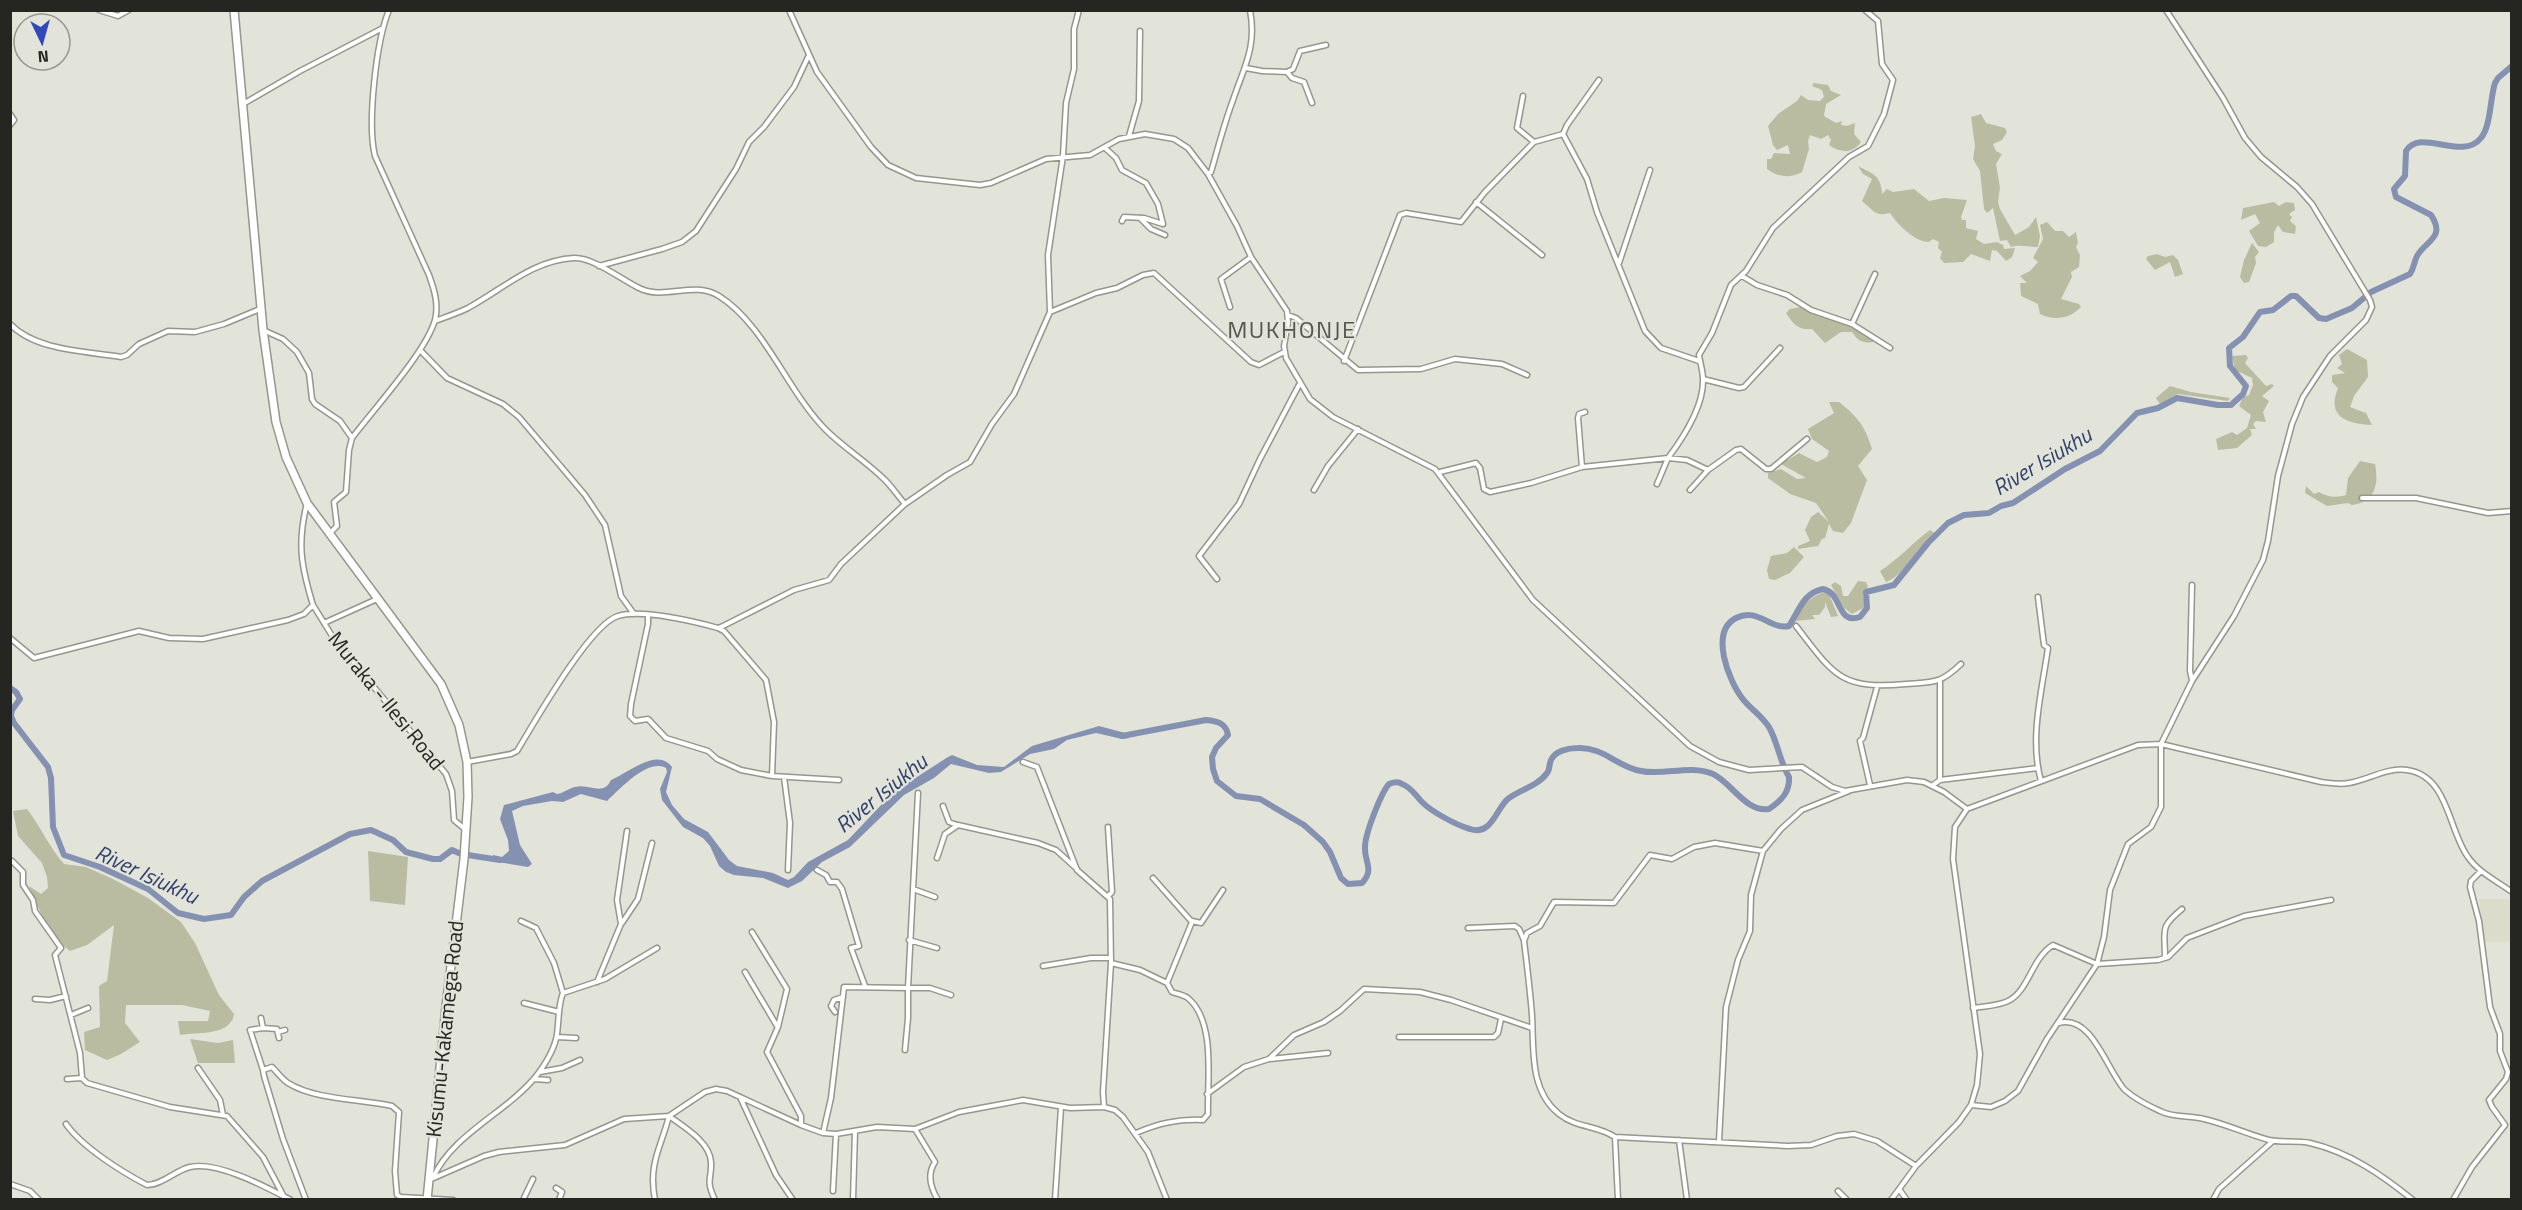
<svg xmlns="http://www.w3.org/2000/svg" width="2522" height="1210" font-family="'Titillium Web',sans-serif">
  <rect width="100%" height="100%" fill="#e3e4d9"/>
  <path fill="#dbdcc9" d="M2479,899H2511V942H2485Z"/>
  <path fill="#babca1" d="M1814,83L1828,85L1831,91L1841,95L1826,104L1824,116L1836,123L1842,121L1841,125L1847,126L1855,123L1854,134L1861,142C1853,154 1840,153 1829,145L1831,140L1828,135L1821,139L1810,135L1808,141L1809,149L1802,172C1789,179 1778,177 1767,169V159H1771L1774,153L1790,154L1788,145L1777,150L1773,145L1768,126L1778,114L1797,101L1801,95L1808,100L1820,101L1824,97L1822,90L1812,86Z
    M1981,114L1986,123L2005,128L2007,132L2002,140L1993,144L1996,151L2002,154L1996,164L2000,188L1998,202L2000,209L2015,235L2029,227L2036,217L2040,236L2038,247C2028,247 2020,244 2011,247L2007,240L2000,241L1993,208L1987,213L1984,209L1980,171L1973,159L1975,146L1971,117Z
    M1858,166C1873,174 1881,175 1882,194L1887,189L1893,192L1914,189L1929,201L1944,198L1967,200L1961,217L1962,220H1966V228L1978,231L1976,239L1984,244L1997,242L2003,245L2004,249L2015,248L2012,257L2006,261L1997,251L1992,250L1990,261L1971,254L1963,262L1944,263L1940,258L1942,252L1938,248L1939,242L1933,239L1929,242C1915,242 1898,225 1890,213C1875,217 1873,210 1862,201L1872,179L1863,174Z
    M2274,202L2279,206L2286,202L2294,203L2295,210L2289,214L2292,217L2290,221L2296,226L2295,234L2283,232L2278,225L2274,232V242L2266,247L2258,246L2249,231L2260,223L2255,214L2241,220L2243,208Z
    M2047,222L2055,231H2063L2069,237L2076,232L2078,243L2076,247L2080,255L2079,267L2071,272L2072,277L2061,299L2079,304L2081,307C2070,319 2054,321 2040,314L2038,304L2021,296L2020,283H2027L2020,276L2030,271L2038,262L2033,258L2043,239L2040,225Z
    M2252,243L2259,252L2255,257L2256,263L2249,282L2244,283L2240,277L2244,260Z
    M2157,254L2165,257L2173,255L2178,260L2183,274L2175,277L2170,262L2155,270L2146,259L2148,256Z
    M1800,307L1844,323L1874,340L1873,342C1863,344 1857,340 1852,332H1841L1825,343L1812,329C1799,331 1792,323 1786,313L1790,309Z
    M2347,349L2367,360L2368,377L2354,396L2350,407L2366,413L2372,425C2347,424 2326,417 2338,388L2332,382V375L2345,373L2337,368L2342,364L2339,355Z
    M2246,355L2248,358L2245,363L2266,386L2272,384L2274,386L2262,396L2269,401L2263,412L2266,422L2256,421L2253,424L2256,429H2250L2252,435L2237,448L2218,450L2216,439L2232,432L2237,435L2247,428L2251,415L2239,406L2243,397L2249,395L2253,385L2252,378L2235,370L2232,356Z
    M2170,386L2191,392L2230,398L2228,401L2178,394L2160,404L2156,398Z
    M1829,402H1839C1858,417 1865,426 1872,449L1858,466L1867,480L1851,523L1843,533L1833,531L1829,524L1825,538L1822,539L1818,546L1798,549V546L1810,541L1805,530L1811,517L1818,512L1829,522L1816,503L1790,494L1768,478V473L1781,469L1797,479L1806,478L1781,464L1799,453L1817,462L1827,457L1829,451L1812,439L1808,429L1834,413Z
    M2360,461L2375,464C2379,485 2375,502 2352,505L2348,503L2327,506L2305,493L2306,486L2314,494L2319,492C2327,497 2337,498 2346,495L2348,478Z
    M1930,530L1935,533C1921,546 1902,577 1886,582L1880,571C1899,559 1912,543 1930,530Z
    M1794,547L1804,557L1790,573L1775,580L1769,579L1767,570L1771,556L1787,553Z
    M1858,581L1866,582L1868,587L1863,595L1865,607L1852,614L1844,608L1831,585L1835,582L1841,586L1843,596H1848Z
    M1825,592L1829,594L1838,616L1831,617L1825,602V607L1819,615H1812L1815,619L1795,621C1800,607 1810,596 1825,592Z
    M27,809C41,827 49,847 64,864L86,867L115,880L148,898L181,922L195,943L219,995L234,1014C231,1036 198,1032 180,1035L178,1021H208L210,1011L182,1005H126L125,1023L140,1042L121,1054L107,1060L85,1050L84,1032L100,1027L99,986L107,981L114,925L87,945L70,951C49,936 39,909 29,886L41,894L48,888L47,877L42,863L18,836L13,811Z
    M368,851L408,857L405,905L370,901Z
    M190,1039L218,1043L233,1040L235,1063H198Z"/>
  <path fill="#8591b1" d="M1099,726L1129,734V738L1122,739L1096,733L1067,740L1054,749L1030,754L1001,772L989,773L951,764L934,778L904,795L850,847L822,862L802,881L788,888L763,878L734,875L726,872L719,866L710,846L703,838L683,827L662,800L660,789L667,772L666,768C648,758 620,789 607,801L581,794L563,802L552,801L523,806L512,811L520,845L532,864L528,867L492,861L493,855L502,857L509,851L508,840L500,819L504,805L553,792L557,794C564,793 569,788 575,787C589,783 603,797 611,780C628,773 657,747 672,767L666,792L672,805L684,819L708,832L729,860L737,866L773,873L788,880L794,877L808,862L848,840L882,804L906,784L948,757L952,755L977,765L1004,767L1032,746Z"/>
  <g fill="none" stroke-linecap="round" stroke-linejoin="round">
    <path stroke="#8591b1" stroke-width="6" d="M10,688L16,692L20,699L12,710L11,715
      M10,714L14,723L48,767L51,778L53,827L64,855L100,867L148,889L178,913L204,919L231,915L244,897L262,881L350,834L371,830L393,840L406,852L433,859H440L452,850L461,854L500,860
      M1122,736L1206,720C1217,721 1226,723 1228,735L1216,748L1212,757L1213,769L1217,781L1236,796L1260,799L1304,825L1323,842L1330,852L1341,878L1348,884L1362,883C1375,869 1364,862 1365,847C1365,834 1381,793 1389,784C1394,782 1398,781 1402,784C1411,787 1416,796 1422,802C1432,812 1456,825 1470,829C1492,837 1497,806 1509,798C1520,790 1539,785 1547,773C1550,770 1549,764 1551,760C1555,751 1568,748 1578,748C1604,747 1617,767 1641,771C1665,776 1689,764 1713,774C1731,782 1746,813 1769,809C1781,801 1790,792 1789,777C1780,762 1778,744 1770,729C1764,717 1750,709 1742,698C1729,681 1709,632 1736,618C1758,607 1770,630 1789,626C1799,611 1803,593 1823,589C1843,593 1836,625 1860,617L1867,608L1866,592L1894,585L1928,543L1948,523L1964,515L1989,513L2001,506L2013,503L2065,469L2100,451L2137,413L2158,408L2177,398L2218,405H2231L2243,394L2246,386L2230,366L2229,348L2243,337L2260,312L2273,310L2291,296H2296L2319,318L2326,319L2352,308L2371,292L2410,274C2414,268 2414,262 2417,256C2426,240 2446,238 2431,215L2396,197L2394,189L2405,176L2406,151C2420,127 2462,162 2481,138C2491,126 2490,98 2495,83L2498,78L2512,66"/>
    <defs>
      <path id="street" d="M99,10L118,16L129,10
        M789,10L817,72L871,147L888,165L916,178L980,185L991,183L1046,159L1090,155L1119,139L1145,134L1174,139L1188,148L1208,174L1237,226L1251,257L1287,311L1288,323L1284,346L1286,358L1310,399L1333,417L1435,469L1533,600L1690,746L1719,762L1749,770L1802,767L1832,787L1845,791L1907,780L1924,782L1944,792L1967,809
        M1246,68L1262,71L1287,72L1292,78L1304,82L1312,103
        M1287,72L1293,69L1300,51L1326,45
        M1599,80L1567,125L1563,134L1587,179L1597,212L1645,331L1661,348L1699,361
        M1523,96L1517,128L1534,142L1563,134
        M243,104L300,71L381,29
        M10,114L14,120L10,125
        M1129,136L1139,101L1140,31
        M1105,148L1116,158L1122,170L1146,183L1158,204L1163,224
        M1208,174L1211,172C1218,148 1224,124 1233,100C1244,67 1257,47 1250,10
        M1476,202L1542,255
        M1140,218L1151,229L1165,235
        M1122,221L1124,217L1144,218L1163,224
        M1619,263L1650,170
        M599,266L662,249L682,242L696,231L736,169L749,142L764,127L794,87L808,57
        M1742,276L1757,285L1787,295L1811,310L1852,324L1890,348
        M1230,307L1221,279L1251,257
        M1050,312L1096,293L1117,288L1143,275L1154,273L1251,362L1259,365L1284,352
        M1288,315L1296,318L1358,370L1421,369L1455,359L1502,364L1527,375
        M435,321C446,317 458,313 468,308C503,289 533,260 574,258C593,257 622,280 639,288C665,301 693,280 719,296C765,325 787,391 826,430C844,448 867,462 885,480C892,487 898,496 905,504
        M10,324C36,351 86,351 121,357L127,355L139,344L168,331L195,332L224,324L260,309
        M1852,324L1875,274
        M263,330L283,339L297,352L309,373L312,399L315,404L340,421L352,438
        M420,350L447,378L503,404L519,417L585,495L605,525L621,596L634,614
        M1344,361L1400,215L1406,213L1461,222L1485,192L1534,142
        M1703,379L1739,388L1744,387L1780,348
        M1582,467L1578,418L1579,414L1585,412
        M1440,472L1476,463L1480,468L1484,489L1490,492L1531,483L1582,467L1668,458C1683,438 1704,405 1703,379C1703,371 1700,363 1699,355L1712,333L1731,285L1746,271L1773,228L1849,157L1868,146L1884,114L1893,80L1882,64L1878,21L1865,10
        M1657,484L1668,458L1687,460L1708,470L1736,450L1741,449L1766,469H1771L1807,439
        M1314,490L1328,466L1358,429
        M1690,490L1708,470
        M2362,498H2416L2488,513L2512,511
        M329,534L337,526L334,502L346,492L349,450L352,438C373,410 426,352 435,320C439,304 434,289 429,275L375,156C367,124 376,42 389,10
        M1217,579L1199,556L1239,504L1260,459L1299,385
        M2038,597L2044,645L2048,648C2042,691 2029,738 2041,781
        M313,605L334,639L446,774L452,791L454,820L466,830
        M648,616V624L631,704L630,716L635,721L648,719L666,738L708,751L717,759L741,770L772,776L839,780
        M324,623L377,599
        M1796,626C1834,675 1840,690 1906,684C1934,682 1940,684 1961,664
        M718,628L724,631L766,680L774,722L772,776
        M10,638L34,658L139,631L169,638L203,639L288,620L304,614L313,605C301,566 297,543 307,503
        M2192,680L2190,671L2192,585
        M467,762L511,754L517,751C534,723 590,624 618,616C642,609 693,621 718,628L723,626L794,590L829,580L841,564L905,504L947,475L970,462L992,424L1014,394L1050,312L1048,255L1063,156L1066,103L1074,69V29L1079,10
        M1023,762L1037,767L1077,870L1110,899L1111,963L1103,1092L1104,1107
        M784,777L790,823L788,870
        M1940,780V682
        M1870,785L1860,741L1863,738L1877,687
        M1933,785L1940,780L2038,768
        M943,806L949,822L957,825
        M1108,827L1112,892L1108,896
        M1763,851L1715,843L1694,847L1672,859L1650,855L1614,903L1554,902L1540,926L1527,933L1524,941C1527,965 1530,990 1532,1015C1534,1049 1529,1090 1559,1114C1576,1128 1597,1125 1615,1137L1788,1146L1811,1145L1837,1136L1854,1134L1877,1141L1916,1166
        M937,858L945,834L958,825L1038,843L1056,850L1077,869
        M12,861L23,872V885L33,900L35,911L61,948L55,955L80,1053L82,1078
        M817,870L826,875L830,882H837L842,889L859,946L851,948L865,986
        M913,889L918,793
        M935,897L913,889L908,988H930L951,995
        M521,921L536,928L554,963L563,993
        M1192,921L1201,923L1223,890
        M622,923L638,899L652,843
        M1468,928L1515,926L1519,929L1524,940
        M752,932L787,989L778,1027L767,1052L801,1116V1124
        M909,940L937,948
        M2165,958C2165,929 2159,928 2182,909
        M1111,963L1140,970L1167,983
        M1043,966L1091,958H1111
        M745,972L777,1026
        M597,982L621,924L617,900L627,831
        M35,999L50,1000L66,996
        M524,1003L559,1012
        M1973,1008C1985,1006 2000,1006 2010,1000C2029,989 2032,958 2053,945L2097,964L2158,960L2168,957L2187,938L2244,916L2331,900
        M835,1012L831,1006L834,1000L843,997
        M71,1015L88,1008
        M261,1018L263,1028
        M2059,1023C2092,1013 2108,1073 2125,1090C2134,1098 2149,1106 2160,1111C2173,1118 2190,1115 2204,1119C2226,1124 2247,1134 2269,1140C2282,1143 2297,1140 2310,1143C2349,1152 2382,1175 2413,1200
        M278,1032L285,1030
        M557,1037L576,1038
        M1399,1037H1494L1498,1033L1501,1019
        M1270,1059L1328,1053
        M198,1068L220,1100L223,1115
        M263,1070L250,1030L263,1028L277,1029L279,1038
        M540,1072L562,1068L580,1060
        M67,1079L82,1078L87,1083L170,1107L227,1116L263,1157L283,1195
        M534,1079L548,1080
        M1207,1094L1244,1067L1269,1059L1294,1035L1324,1022L1340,1011L1364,989L1420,992L1451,1000L1532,1028
        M740,1097L776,1175L793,1200
        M1971,1105L1991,1107L2005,1101L2018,1091L2047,1039L2097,964L2104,937L2110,890L2128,844L2151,827L2161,807V744L2192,681L2234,616L2263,560L2268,541L2278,476L2292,424L2303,397L2330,356L2366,320L2372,307L2370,300L2312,204L2297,187L2261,157L2245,138L2223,98L2166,10
        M66,1124C82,1147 122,1172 147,1185C162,1185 176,1170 190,1167C218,1161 266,1187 291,1200
        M915,1129L935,1162C927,1174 930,1187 938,1200
        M823,1133L831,1098L844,987L908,988V1018L905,1050
        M1136,1133C1159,1123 1178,1119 1203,1120L1208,1114C1207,1082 1216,1023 1189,999C1185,995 1177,994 1172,992L1167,983L1192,922L1153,878
        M1615,1137L1618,1200
        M1679,1140L1687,1200
        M1719,1141L1726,1007L1738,960L1750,931L1751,895L1763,851L1781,829L1802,810L1849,791
        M433,1178C452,1134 508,1112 537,1075C546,1063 555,1048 557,1034C559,1020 558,1005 563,993L605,979L657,948
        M429,1180L484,1156L499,1152L565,1145L624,1119L669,1116L705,1092L716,1089L727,1091L801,1125L823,1133L836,1134L877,1127L915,1129L959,1112L1023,1100L1070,1108L1104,1107L1115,1110L1123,1117L1148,1152L1167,1200
        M10,1184L30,1191L39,1200
        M556,1188L562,1192L559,1200
        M1899,1189L1907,1200
        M833,1191L836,1134
        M1838,1191L1847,1200
        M306,1200L283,1139L264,1076L263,1070L272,1067C277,1072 282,1079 288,1083C315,1100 361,1099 392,1106L399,1112L395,1171L397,1195L401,1197L453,1200
        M523,1200L533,1179
        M655,1200C648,1163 661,1148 669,1116C684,1127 710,1142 711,1162C712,1180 705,1179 715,1200
        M853,1200L855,1131
        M1055,1200L1061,1107
        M1891,1200L1916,1166L1959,1122L1971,1105L1977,1085L1980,1054L1953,859L1955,827L1967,809L2138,745L2161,744L2321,782C2330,783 2340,785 2349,783C2368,780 2387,767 2407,770C2449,776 2448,830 2468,857C2478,872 2497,881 2512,892
        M2213,1200L2219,1189L2273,1141
        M2453,1200L2472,1167L2505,1125L2492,1107L2489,1100L2506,1079L2508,1072L2500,1051V1034L2490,1007L2479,921L2470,887L2471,881L2481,871"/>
      <path id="highway" d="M234,10L263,330L276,422L286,457L307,503L441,684L459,725L467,762L468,797L464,859L446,1007L427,1200"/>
    </defs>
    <use href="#street" stroke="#96968c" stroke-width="7"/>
    <use href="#highway" stroke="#96968c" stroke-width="10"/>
    <use href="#street" stroke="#fff" stroke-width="4"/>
    <use href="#highway" stroke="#fff" stroke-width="7"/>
  </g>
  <g text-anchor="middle" stroke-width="4.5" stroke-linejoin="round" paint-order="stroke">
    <g font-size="21" fill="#252521" stroke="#e3e4d9">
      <text transform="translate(386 701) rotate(51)" y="7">Muraka - Ilesi Road</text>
      <text transform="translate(445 1029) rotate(-84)" y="7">Kisumu-Kakamega Road</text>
    </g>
    <g font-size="22" font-style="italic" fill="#313f6d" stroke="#e3e4d9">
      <text transform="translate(2042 461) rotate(-31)" y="8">River Isiukhu</text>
      <text transform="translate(881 793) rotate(-39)" y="8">River Isiukhu</text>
      <text transform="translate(147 874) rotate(25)" y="8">River Isiukhu</text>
    </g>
    <g font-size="24" letter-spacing="1.5" fill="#55564d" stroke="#e3e4d9">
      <text x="1292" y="338">MUKHONJE</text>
    </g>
  </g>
  <rect width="2522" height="1210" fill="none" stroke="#252521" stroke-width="24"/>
  <g transform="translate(42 42) rotate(175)"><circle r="28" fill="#e3e4d9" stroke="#97988f" stroke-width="1.5"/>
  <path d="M0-4.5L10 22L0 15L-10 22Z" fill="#3149ba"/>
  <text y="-9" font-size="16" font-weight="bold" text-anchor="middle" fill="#252521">N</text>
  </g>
</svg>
